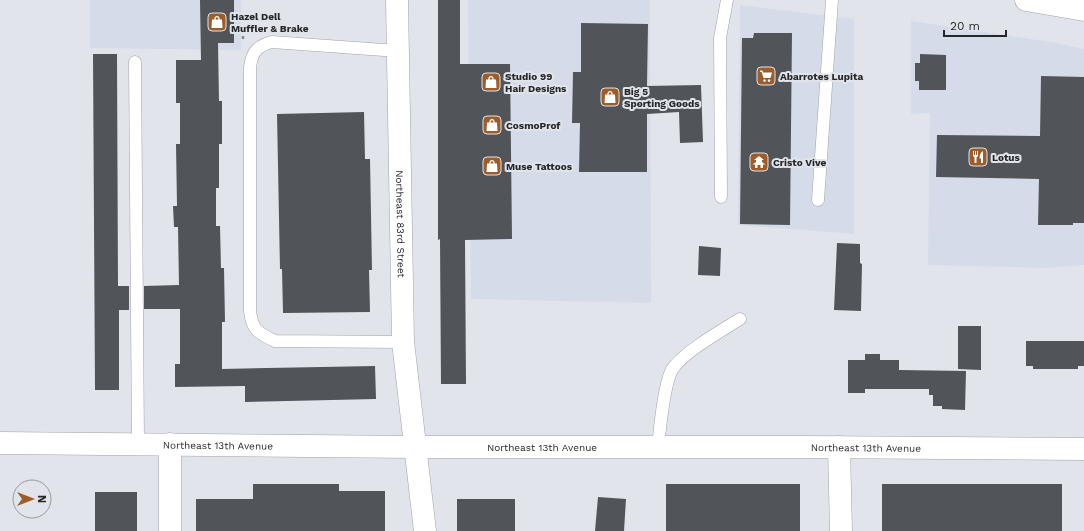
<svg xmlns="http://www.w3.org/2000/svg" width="1084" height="531" font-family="'Work Sans',sans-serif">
  <rect width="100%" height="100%" fill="#e1e5eb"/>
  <path fill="#d5dbe8" d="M90,0H241V50L90,48Z
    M468,0H650L651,303L471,299Z
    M740,5L854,19V234L738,225Z
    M911,21L1051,42L1084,49V265L1047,268L928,265L930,113L911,114Z"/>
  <path fill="#515459" d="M200,0H234V43H218L219,101H222V144H219V188H216V226H220L221,268H224L225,322H222V369L375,366L376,399L245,402V386L175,387V364H180V309H144V286L179,285L178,227H174L173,206H177L176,144H180V103H176V60H201Z
    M438,0H460V64H510L512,239L465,240L466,384H441L440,239L438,240Z
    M581,23L648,24L647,86L701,85L703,142L680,143L679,112L647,114V172H579L580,123H572L573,72H581Z
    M754,33H792L790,225L740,224L742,38H753Z
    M93,54H117L118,286H129V310H119V390H95Z
    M920,54L946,55V90H919V81H915V63H920Z
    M1041,76L1084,77V223H1073V225H1038L1039,179L936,177L937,135L1040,136Z
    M364,112L365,159H370L372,270H369L370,312L283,313L282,269H280L277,114Z
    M837,243L860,244V263L862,264L861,311L834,310Z
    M699,246L721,248L720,276L698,275Z
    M958,326H981V370L958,369Z
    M1026,341H1084V366H1078V369H1033V366H1026Z
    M865,354H880V360H899V370L966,371L965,410L942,409V406H933V395H929V389H865V393H848V360H865Z
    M253,484H339V491H385V531H196V499H253Z
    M666,484H800V531H666Z
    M882,484H1062V531H882Z
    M95,492H137V531H95Z
    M598,497L626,499L624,531H595Z
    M457,499H515V531H457Z"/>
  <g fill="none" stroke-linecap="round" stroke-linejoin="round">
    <defs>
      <path id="service" d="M398,51L272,42C257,46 252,52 250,67V311C252,330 258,333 275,341L403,342
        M135,62L138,443
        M721,197L720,38L727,0
        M818,200L832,0
        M658,446C660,429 664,381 673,368C687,350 721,331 740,319"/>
      <g id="minor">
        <path id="s1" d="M397,0L403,342L425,531"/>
        <path d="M170,444V531"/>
        <path d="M839,447L841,531"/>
      </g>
      <g id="tertiary">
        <path id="s2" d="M0,443L414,447H804L1084,449"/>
      </g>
      <path id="secondary" d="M1026,0L1084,10"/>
    </defs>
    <use href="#service" stroke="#9fa2a8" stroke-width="13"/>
    <use href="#minor" stroke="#9fa2a8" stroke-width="23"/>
    <use href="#tertiary" stroke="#9fa2a8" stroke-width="23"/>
    <use href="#secondary" stroke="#9fa2a8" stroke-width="23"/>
    <path stroke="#86898d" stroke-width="2.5" stroke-dasharray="3 2" stroke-linecap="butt" d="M243,31V40"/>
    <use href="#service" stroke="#fff" stroke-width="12"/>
    <use href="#minor" stroke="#fff" stroke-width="22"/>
    <use href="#tertiary" stroke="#fff" stroke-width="22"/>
    <use href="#secondary" stroke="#fff" stroke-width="22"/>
  </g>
  <defs>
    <symbol id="shop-square" viewBox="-11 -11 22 22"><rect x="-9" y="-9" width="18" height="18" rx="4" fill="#9d5c28" stroke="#e1e5eb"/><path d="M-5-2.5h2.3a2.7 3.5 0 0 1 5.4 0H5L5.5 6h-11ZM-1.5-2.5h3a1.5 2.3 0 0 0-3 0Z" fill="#fff"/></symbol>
    <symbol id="supermarket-square" viewBox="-11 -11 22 22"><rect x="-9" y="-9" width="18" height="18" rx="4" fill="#9d5c28" stroke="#e1e5eb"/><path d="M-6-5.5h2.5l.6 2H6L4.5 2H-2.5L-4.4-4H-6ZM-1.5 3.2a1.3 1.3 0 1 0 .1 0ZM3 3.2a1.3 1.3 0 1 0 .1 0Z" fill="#fff"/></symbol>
    <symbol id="restaurant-square" viewBox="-11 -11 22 22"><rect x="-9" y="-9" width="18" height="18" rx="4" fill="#9d5c28" stroke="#e1e5eb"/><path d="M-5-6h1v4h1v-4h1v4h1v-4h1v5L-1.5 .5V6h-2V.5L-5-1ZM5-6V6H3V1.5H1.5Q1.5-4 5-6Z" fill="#fff"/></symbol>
    <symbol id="temple-square" viewBox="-11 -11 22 22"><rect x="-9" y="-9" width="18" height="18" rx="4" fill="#9d5c28" stroke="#e1e5eb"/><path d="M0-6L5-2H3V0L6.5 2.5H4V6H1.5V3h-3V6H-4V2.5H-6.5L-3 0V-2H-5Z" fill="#fff"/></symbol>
  </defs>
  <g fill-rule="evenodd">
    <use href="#shop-square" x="206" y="11" width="22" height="22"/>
    <use href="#supermarket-square" x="755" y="65" width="22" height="22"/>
    <use href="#shop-square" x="480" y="71" width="22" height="22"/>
    <use href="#shop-square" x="599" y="86" width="22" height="22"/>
    <use href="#shop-square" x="481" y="114" width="22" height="22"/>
    <use href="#restaurant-square" x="967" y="146" width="22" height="22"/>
    <use href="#temple-square" x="748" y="151" width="22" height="22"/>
    <use href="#shop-square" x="481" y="155" width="22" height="22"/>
  </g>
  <g text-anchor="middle" stroke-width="4" stroke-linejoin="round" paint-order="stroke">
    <g font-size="10" font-weight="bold" fill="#262729" stroke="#e1e5eb" text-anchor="start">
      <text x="231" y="20">Hazel Dell<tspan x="231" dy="12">Muffler &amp; Brake</tspan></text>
      <text x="505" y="80">Studio 99<tspan x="505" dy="12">Hair Designs</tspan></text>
      <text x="780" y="80">Abarrotes Lupita</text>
      <text x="624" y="95">Big 5<tspan x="624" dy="12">Sporting Goods</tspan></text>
      <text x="506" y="129">CosmoProf</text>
      <text x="992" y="161">Lotus</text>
      <text x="773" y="166">Cristo Vive</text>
      <text x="506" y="170">Muse Tattoos</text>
    </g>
    <g font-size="10" fill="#262729" stroke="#e1e5eb">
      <text dy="4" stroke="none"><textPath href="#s1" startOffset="224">Northeast 83rd Street</textPath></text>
      <text dy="4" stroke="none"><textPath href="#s2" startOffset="218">Northeast 13th Avenue</textPath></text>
      <text dy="4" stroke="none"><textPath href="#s2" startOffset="542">Northeast 13th Avenue</textPath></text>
      <text dy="4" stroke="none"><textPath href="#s2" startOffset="866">Northeast 13th Avenue</textPath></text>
    </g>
  </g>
  <g transform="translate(32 499) rotate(90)"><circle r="19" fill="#e1e5eb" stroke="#96999d"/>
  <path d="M0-3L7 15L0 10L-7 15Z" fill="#9d5c28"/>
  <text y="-6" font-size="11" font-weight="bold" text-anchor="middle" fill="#262729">N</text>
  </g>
  <path d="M944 30v6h62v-6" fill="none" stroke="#262729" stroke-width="2"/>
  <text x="950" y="30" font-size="12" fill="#262729" stroke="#e1e5eb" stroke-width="3" paint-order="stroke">20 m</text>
</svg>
